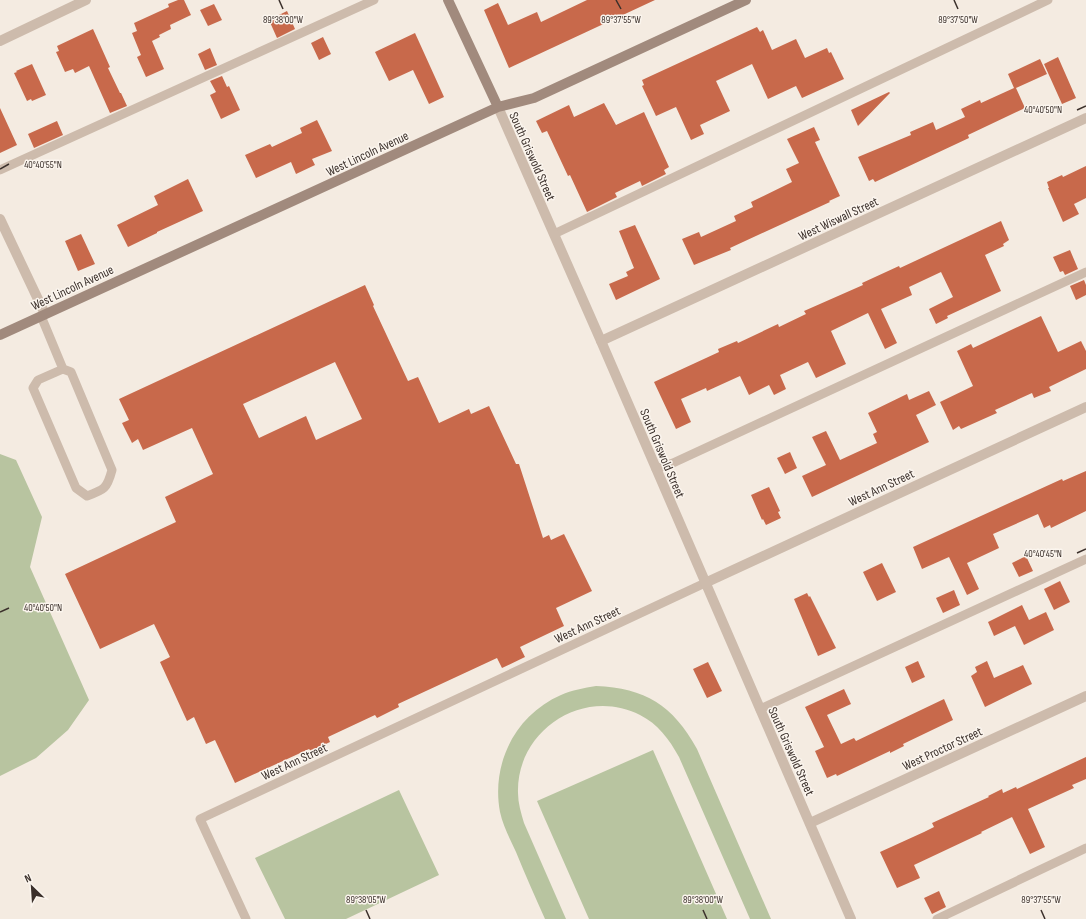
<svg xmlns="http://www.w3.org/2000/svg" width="1086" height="919" font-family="'Sofia Sans Condensed',sans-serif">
  <rect width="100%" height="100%" fill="#f4ebe1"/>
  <path fill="#b8c4a0" d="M0,454L16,460L42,517L30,567L89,700L68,730L36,758L0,776Z
    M596,686C645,688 673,705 697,749L771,919H750L679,757C669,739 658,724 640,715C583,686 516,731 518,793C518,803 521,813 524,823L566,919H545C535,897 525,874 516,852C510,839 503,826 500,812C491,764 515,715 561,695C572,690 584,688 596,686Z
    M653,750L727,919H589L537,801Z
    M399,790L439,875L346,919H285L255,858Z"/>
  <path fill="#c8694b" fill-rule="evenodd" d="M178,0H184L191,15L170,25L171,29L159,35L160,37L152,41L164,69L146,77L137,57L141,55L132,33L137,31L134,23L169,7L168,4Z
    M587,0H655L509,68L484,10L498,3L508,25L537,12L541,22Z
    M214,4L222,20L208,26L200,10Z
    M287,11L295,29L277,38L269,20Z
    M757,27L760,32L763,30L772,50L796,39L805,58L827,48L829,53L831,52L844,79L802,98L796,86L768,99L752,64L716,81L730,111L700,125L704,134L691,140L676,107L656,116L642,86L644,85L642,80Z
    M93,29L110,67L108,68L120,93H121L127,106L110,113L89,66L75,73L73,69L65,72L56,52L59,51L57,46Z
    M415,33L444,97L429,104L413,70L389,81L375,52Z
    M323,37L331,54L319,60L311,43Z
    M210,48L217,65L205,70L198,54Z
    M1058,57L1076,98L1062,104L1044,64Z
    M1040,59L1047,74L1016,88L1025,108L968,135L969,138L875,182L873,179L869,181L858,157L911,135L910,132L933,122L936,130L965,117L961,109L980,100L981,103L1014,88L1008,74Z
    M32,64L46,95L32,101L31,99L27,101L14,73L17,72L16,71Z
    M222,76L227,87L229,86L240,110L221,119L210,95L216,92L210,81Z
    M889,92L890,93L858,126L851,110Z
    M604,103L616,125L644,112L669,167L664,170L666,174L642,186L640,181L615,193L617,197L587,212L570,175L568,176L547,131L542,133L536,121L569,105L574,117Z
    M0,108L17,145L0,153Z
    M317,120L332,151L312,159L315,165L296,174L291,162L256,178L245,155L270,144L272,147L302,133L300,128Z
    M57,121L63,135L34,148L28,134Z
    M814,127L820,140L815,142L840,196L829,201L830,202L730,248L731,250L694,265L682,239L699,232L701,237L736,221L734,216L753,207L751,202L792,182L786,169L799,163L787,139Z
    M1086,166V198L1074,204L1079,214L1063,222L1048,188H1049L1047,182L1062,175L1063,177Z
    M188,179L203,211L157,232V233L128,247L117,225L158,205L154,196Z
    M1001,221L1009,240L1003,244L1004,246L985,255L1001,291L947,316L948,318L936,324L929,309L953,297L941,272L909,287L912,295L881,309L897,343L885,349L868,313L831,331L846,364L816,378L808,362L780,375L786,389L774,395L769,385L749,395L740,376L707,391L706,388L681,399L691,422L676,429L654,382L719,352L718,349L737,341L738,343L778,324L779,327L806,314L804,311L863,285L862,283L899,266L900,268Z
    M635,225L660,279L616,300L609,284L628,276L626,272L634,268L619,231Z
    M81,234L95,264L78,271L65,241Z
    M1070,250L1078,269L1065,275L1063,271L1060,272L1053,257Z
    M1084,280L1086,285V295L1076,300L1070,286Z
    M365,285L374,305L373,306L408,381L418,377L439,423L469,409L471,414L489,406L516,464H519L543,538L549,535L551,540L564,534L592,591L556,608L564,626L520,647L525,657L502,668L497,658L398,704L399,707L377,718L375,715L328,737L330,742L311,751L309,749L235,783L215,740L206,744L194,717L187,721L160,662L170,657L154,624L100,649L65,574L176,522L165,497L213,474L192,428L143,450L138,439L132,443L122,423L129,420L119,399ZM335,362L362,419L316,440L306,416L259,438L243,404Z
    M1041,316L1058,352L1081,341L1086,351V369L1049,387L1051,391L1034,398L1032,393L995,410L997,413L961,429L959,426L953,430L940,402L973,386L957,351L971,344L973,348Z
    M929,391L936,405L916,415L929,442L812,497L802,476L826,465L812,437L826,431L840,460L877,443L873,434L877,432L868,413L907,394L909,400Z
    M790,452L797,468L785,474L777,458Z
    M1086,471V511L1051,528L1050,525L1044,528L1038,514L993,534L999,548L967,563L979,589L967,595L949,557L922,569L913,547L1062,479L1063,481Z
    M769,487L780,511L778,512L781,518L766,525L763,519L762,520L751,495Z
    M1026,556L1033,571L1019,577L1012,563Z
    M882,563L896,592L877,601L863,572Z
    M1060,581L1070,602L1054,610L1044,589Z
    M954,590L960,605L943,613L936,598Z
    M807,593L809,597L810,596L836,648L818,656L794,599Z
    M1022,605L1029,620L1046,612L1054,630L1024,645L1015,626L994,636L988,622Z
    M918,661L925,677L912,683L905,667Z
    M987,661L994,678L1023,665L1032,684L985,707L971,676L977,672L975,667Z
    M708,662L722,691L707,698L693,669Z
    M844,689L851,704L827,715L841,744L854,738L856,741L944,699L953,720L903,744L904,746L890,753V751L837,776L836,774L827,778L815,751L824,747L805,707Z
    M1086,757V779L1072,785L1074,788L1028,809L1045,847L1030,854L1012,817L981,832L982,833L914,865L920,878L897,888L880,852L924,832L934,827L932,823L989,797L988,796L1002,789L1003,793L1016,787L1017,789Z
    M939,891L946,907L932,914L924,898Z"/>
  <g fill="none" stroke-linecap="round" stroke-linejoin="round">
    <path stroke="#cdbbac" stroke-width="9" d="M0,170L374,0
      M554,234L1048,0
      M41,316L63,369L71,372L112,470C107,489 104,490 87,496L76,488L33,388L38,380L63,369
      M656,469L673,463L1086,272
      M760,709L1086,559
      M246,919L200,819L705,583
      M937,919L1086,848"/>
    <path stroke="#cdbbac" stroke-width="10" d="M0,41L86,0
      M0,219L45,314
      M601,341L1086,118
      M705,583L1086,407
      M810,823L1086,696"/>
    <path stroke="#cdbbac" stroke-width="10" d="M498,107L601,341L851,919"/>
    <path stroke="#a18a7d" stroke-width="10" d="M448,0L498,107
      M0,335L498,107L534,98L746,0"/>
  </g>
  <path fill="none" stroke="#3b302b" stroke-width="1.5" d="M279,0L283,9M616,0L621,9M954,0L958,9M1077,110L1086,106M0,169L9,164M1077,553L1086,549M0,612L9,608M366,910L370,919M703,910L707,919M1041,910L1045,919"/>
  <g text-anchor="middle" stroke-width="3" stroke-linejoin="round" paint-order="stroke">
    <g font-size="13" fill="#3b302b" stroke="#fbf5ee">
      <text transform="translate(367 153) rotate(-25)" y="5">West Lincoln Avenue</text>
      <text transform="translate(533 156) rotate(66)" y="5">South Griswold Street</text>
      <text transform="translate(838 218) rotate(-25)" y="5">West Wiswall Street</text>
      <text transform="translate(72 287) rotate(-25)" y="5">West Lincoln Avenue</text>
      <text transform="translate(663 453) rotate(67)" y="5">South Griswold Street</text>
      <text transform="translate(881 487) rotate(-25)" y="5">West Ann Street</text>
      <text transform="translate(587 624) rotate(-25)" y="5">West Ann Street</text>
      <text transform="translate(942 748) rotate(-25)" y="5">West Proctor Street</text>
      <text transform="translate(792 751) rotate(66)" y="5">South Griswold Street</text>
      <text transform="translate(294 761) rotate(-25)" y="5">West Ann Street</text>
    </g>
  </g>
  <g font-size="10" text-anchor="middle" fill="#3b302b" stroke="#fbf5ee" stroke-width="3" stroke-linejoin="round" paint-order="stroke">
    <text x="283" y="23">89°38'00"W</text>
    <text x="621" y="23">89°37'55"W</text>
    <text x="958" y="23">89°37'50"W</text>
    <text x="1043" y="113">40°40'50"N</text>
    <text x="43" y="168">40°40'55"N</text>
    <text x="1043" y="557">40°40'45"N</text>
    <text x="43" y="611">40°40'50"N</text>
    <text x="366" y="903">89°38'05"W</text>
    <text x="703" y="903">89°38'00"W</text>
    <text x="1041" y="903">89°37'55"W</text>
  </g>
  <g transform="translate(32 887) rotate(335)" stroke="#fbf5ee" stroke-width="3" paint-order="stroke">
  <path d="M0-3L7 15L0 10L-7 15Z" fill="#3b302b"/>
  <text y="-6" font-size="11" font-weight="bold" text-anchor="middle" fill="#3b302b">N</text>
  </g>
</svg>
